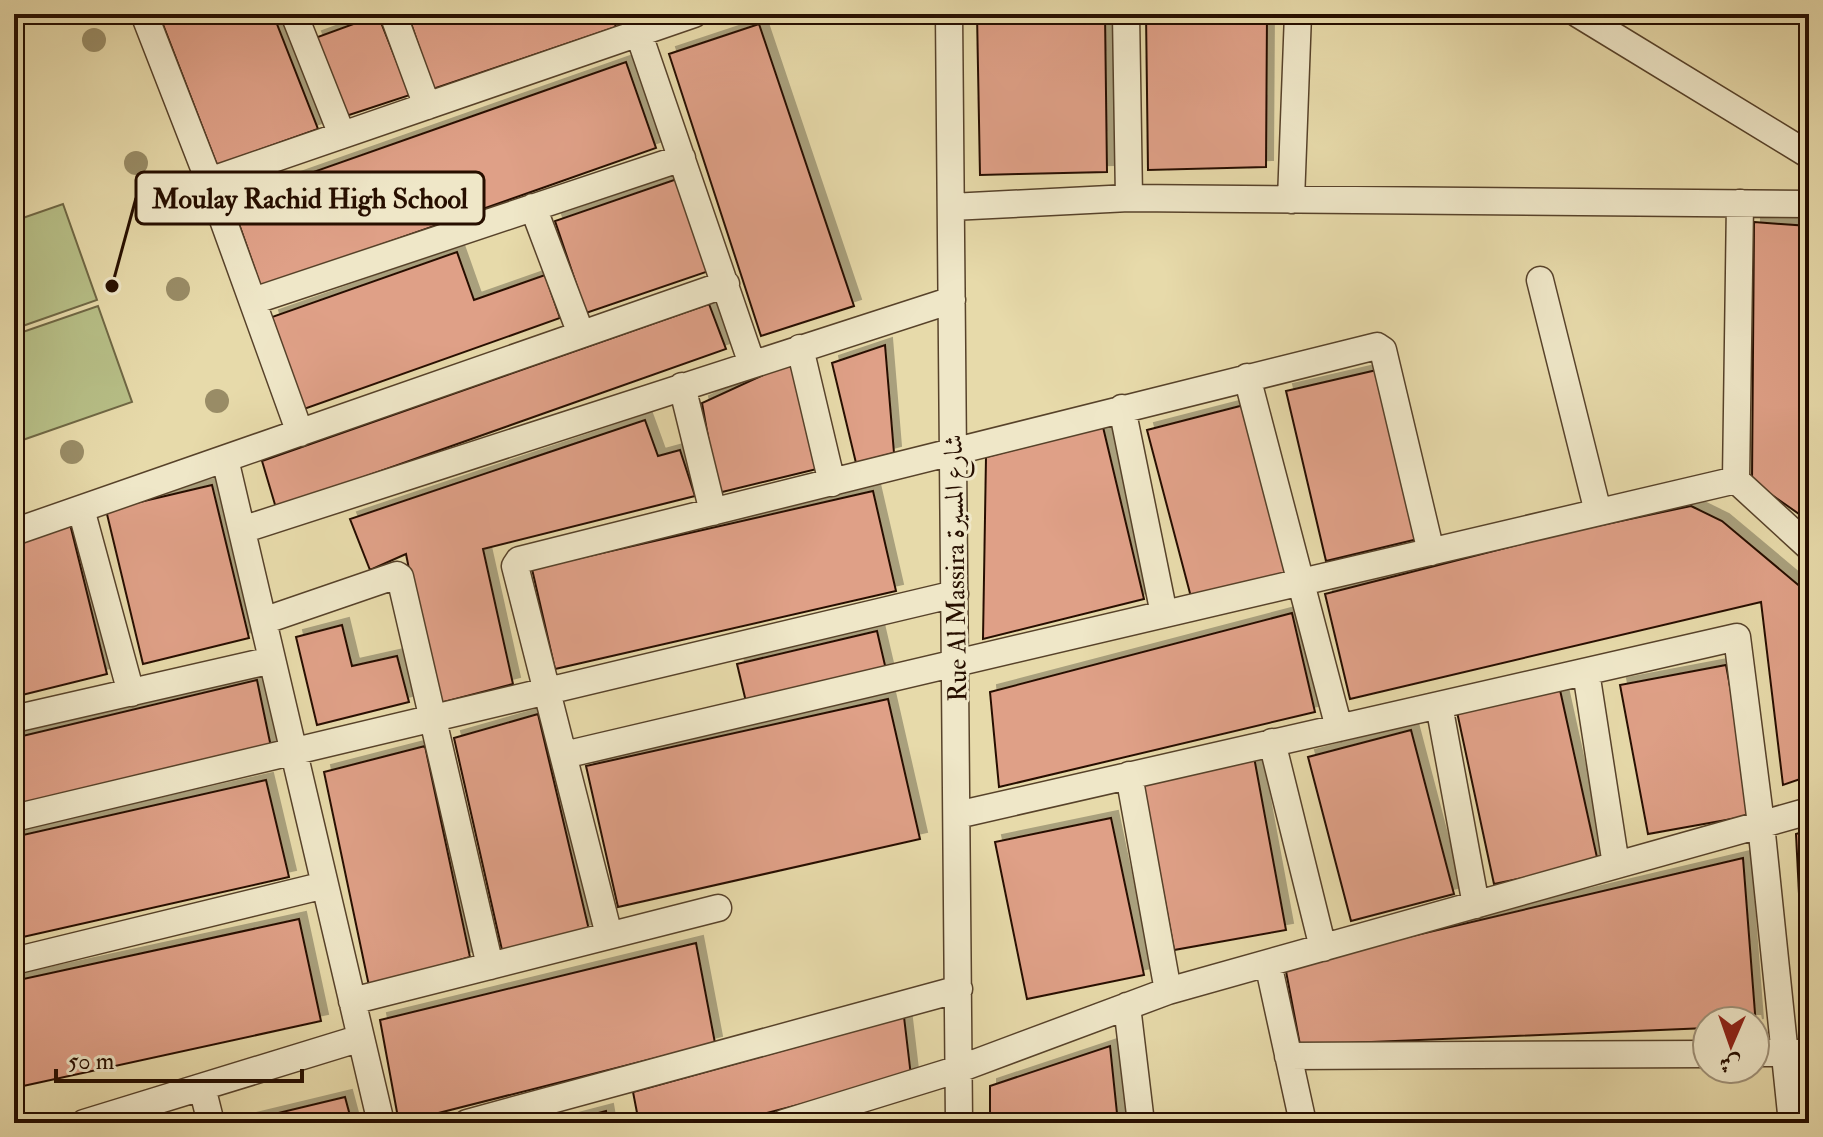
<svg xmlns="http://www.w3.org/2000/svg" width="1823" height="1137" font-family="'IM FELL Double Pica',Amiri,serif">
  <defs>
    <filter id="shadow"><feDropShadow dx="7" dy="-7" stdDeviation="0" flood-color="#0004"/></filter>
  </defs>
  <rect width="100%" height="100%" fill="#e7daaa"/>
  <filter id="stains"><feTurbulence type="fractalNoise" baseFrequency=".0025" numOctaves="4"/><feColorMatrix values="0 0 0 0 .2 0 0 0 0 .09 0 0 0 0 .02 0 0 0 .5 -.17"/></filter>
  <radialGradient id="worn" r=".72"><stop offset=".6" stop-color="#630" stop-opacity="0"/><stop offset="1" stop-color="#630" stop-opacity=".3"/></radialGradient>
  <path fill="#b7bf87" stroke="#6f6744" stroke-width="2" d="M63,204L97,300L14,329V221Z
    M98,306L132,402L14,443V335Z"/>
  <path fill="#dfa087" stroke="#270f00" stroke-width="2" filter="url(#shadow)" d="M159,14H273L318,129L217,165Z
    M408,14H611L616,27L433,89Z
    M977,14H1105L1107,172L980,175Z
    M1146,14H1267L1266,167L1148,170Z
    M378,15L410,95L346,116L315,38Z
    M759,24L854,306L761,336L669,54Z
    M626,62L656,148L261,287L231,201Z
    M677,179L709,271L586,313L555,221Z
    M1754,222L1809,226V521L1752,481Z
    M457,252L474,300L545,275L560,318L304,409L272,317Z
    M709,304L726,349L276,508L262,461Z
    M885,345L894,453L856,463L832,363Z
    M798,359L825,467L718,493L702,403Z
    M1381,369L1422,538L1326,561L1286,391Z
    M1244,405L1288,572L1191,597L1147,430Z
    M645,420L658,456L680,450L695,496L483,549L513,684L436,704L406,554L370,570L350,519Z
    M1103,427L1144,599L983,639L986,457Z
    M212,485L249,638L143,664L106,510Z
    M873,491L896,591L555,669L532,569Z
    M1691,506L1722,521L1809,594V776L1783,785L1761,602L1350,699L1325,594L1564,533Z
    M70,524L107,674L14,697V537Z
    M1292,613L1315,712L999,787L990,692Z
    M342,625L352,666L397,656L409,702L317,725L296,637Z
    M877,631L887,674L747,706L737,664Z
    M1726,665L1754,815L1648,834L1620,685Z
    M257,680L271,747L14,805V738Z
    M1560,690L1598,862L1494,884L1457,712Z
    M888,699L920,839L618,907L586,766Z
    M538,714L589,930L502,950L454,738Z
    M1411,730L1454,894L1351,921L1308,757Z
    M425,746L470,957L369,986L324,772Z
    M1254,757L1286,930L1174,950L1142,778Z
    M266,780L289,877L14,939V837Z
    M1111,818L1144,975L1027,999L995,842Z
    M1809,830V1013H1805L1796,834Z
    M1743,858L1756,1026L1755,1021H1707V1028L1300,1045L1285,966Z
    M299,919L321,1021L14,1088V981Z
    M696,943L715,1043L399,1123L380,1020Z
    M904,1017L911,1076L728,1123H639L633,1092Z
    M1110,1046L1118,1123H990V1086Z
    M345,1097L352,1123H246L245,1121Z
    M606,1111L608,1123H560Z"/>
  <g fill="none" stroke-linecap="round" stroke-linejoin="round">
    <defs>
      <path id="minor" d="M144,14L209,181L300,433
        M294,14L342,135
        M393,14L427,106
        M632,14L752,364
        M949,14L959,1123
        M1126,14L1129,198
        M1578,14L1809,155
        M209,181L694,14
        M1291,200L1298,14
        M1740,203L1736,480L1809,547
        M533,207L581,334
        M951,207L1129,198L1809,204
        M1540,280L1598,512
        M253,301L682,158
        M800,348L832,483
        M1247,377L1339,728
        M682,386L713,512
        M1122,408L1164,614
        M225,459L381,1123
        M81,509L131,693
        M242,530L952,300
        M14,532L726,284
        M263,621L397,575L400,577L490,966
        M1586,672L1616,865
        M1439,705L1476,905
        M14,719L272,660
        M1272,742L1323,948
        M564,755L1736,480
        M1129,775L1168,991
        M957,815L1737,637L1761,824L1792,1123
        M14,818L955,594
        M609,935L515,566L519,560L1377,346L1383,350L1431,552
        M14,961L325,885
        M1268,963L1303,1123
        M352,1001L718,908
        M1127,1006L1141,1123
        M1755,1053H1809
        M1288,1056L1707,1054
        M202,1087L211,1123
        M84,1123L361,1038
        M467,1123L959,989
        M784,1123L959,1069L1168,991L1809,811"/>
    </defs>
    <use href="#minor" stroke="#57422a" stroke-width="29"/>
    <use href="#minor" stroke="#efe7c8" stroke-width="26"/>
  </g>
  <g fill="#998c66">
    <circle cx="94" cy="40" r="12"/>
    <circle cx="136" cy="163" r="12"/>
    <circle cx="178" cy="289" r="12"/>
    <circle cx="217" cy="401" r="12"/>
    <circle cx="72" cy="452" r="12"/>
  </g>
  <g text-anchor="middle" stroke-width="6" stroke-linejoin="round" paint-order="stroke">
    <g font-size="26" fill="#270f00" stroke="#efe7c8">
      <text transform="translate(955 568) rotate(-91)" y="9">Rue Al Massira شارع المسيرة</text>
    </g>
  </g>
  <path fill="none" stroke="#270f00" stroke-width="3" d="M112 286L136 198"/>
  <circle fill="#270f00" stroke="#efe7c8" stroke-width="3" cx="112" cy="286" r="8"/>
  <rect fill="#efe7c8" stroke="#270f00" stroke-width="3" x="136" y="172" width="348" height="52" rx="8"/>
  <g font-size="28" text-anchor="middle" font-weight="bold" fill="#270f00">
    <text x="310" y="208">Moulay Rachid High School</text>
  </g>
  <rect width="1823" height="1137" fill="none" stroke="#e7daaa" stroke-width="48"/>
  <rect x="16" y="16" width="1791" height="1105" fill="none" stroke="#270f00" stroke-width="4"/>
  <rect x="24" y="24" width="1775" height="1089" fill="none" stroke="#270f00" stroke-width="2"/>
  <g transform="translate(1731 1045) rotate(182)"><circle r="38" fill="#efe7c8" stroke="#9f9178" stroke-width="2"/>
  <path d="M0-6L14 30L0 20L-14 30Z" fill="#8f2418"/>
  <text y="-12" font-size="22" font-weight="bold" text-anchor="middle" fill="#270f00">ش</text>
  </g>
  <path d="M56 1069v12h246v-12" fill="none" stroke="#270f00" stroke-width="4"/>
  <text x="68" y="1069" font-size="24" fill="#270f00" stroke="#efe7c8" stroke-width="6" paint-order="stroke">50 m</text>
  <rect width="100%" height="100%" filter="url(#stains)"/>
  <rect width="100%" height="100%" fill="url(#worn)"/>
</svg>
